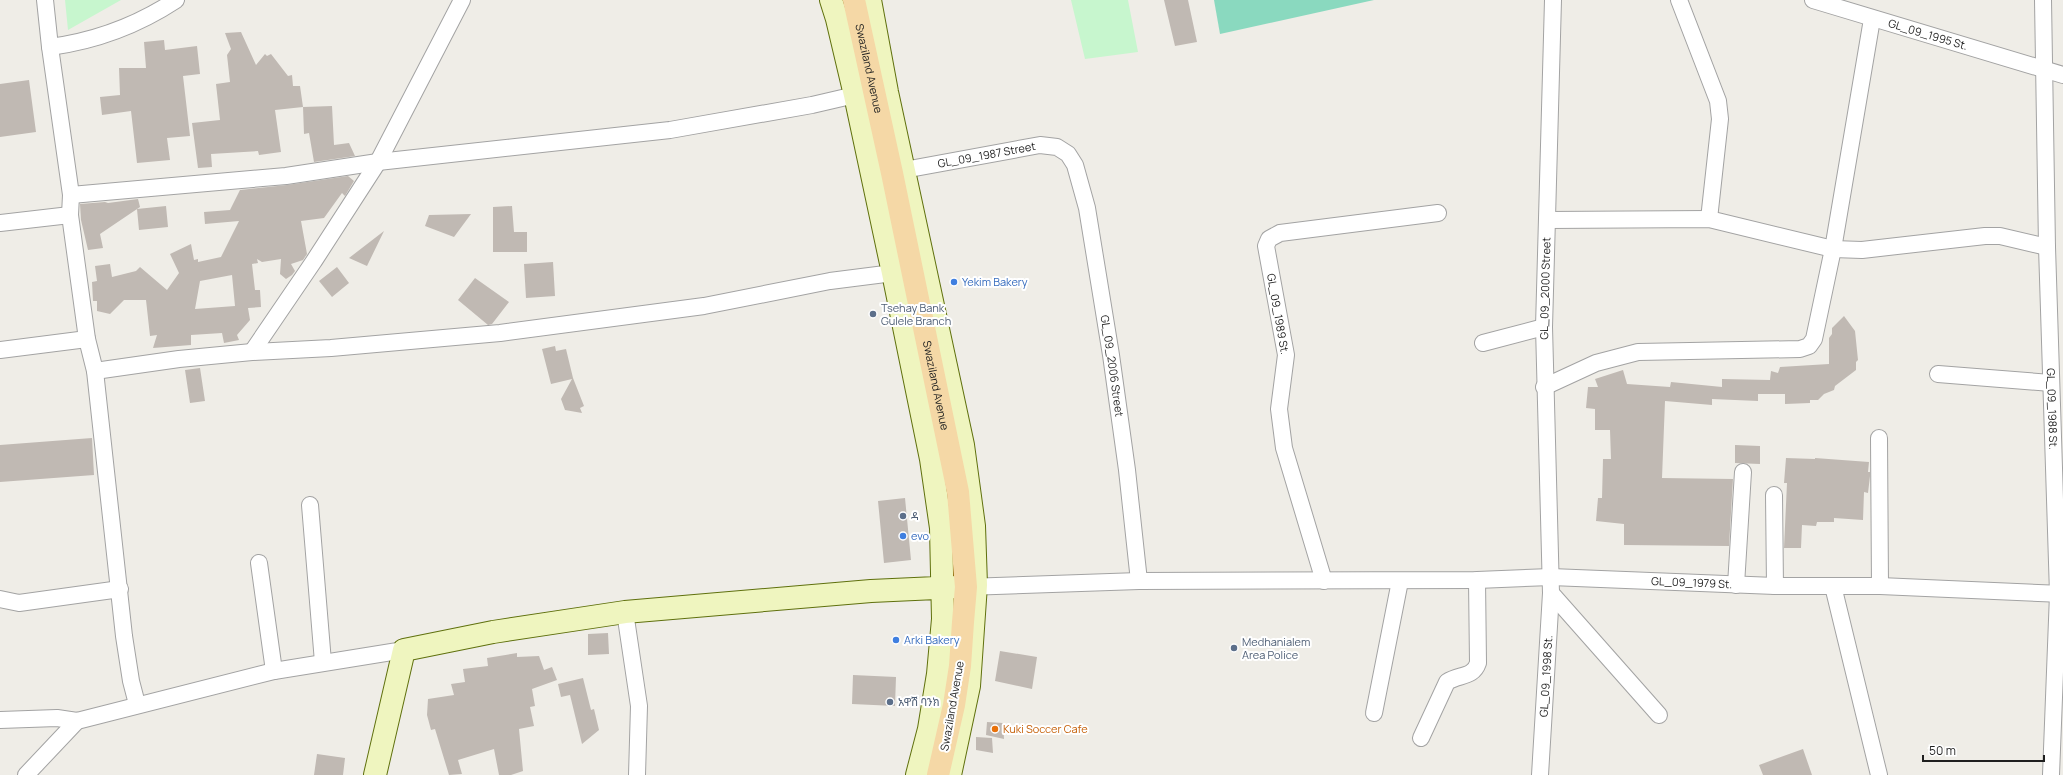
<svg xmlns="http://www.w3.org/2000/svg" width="2063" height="775" font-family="Manrope,'Noto Sans Ethiopic',sans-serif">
  <rect width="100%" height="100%" fill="#efede7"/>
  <path fill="#c7f6ce" d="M65,0H121L68,30Z
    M1071,0H1128L1138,52L1085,59Z"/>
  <path fill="#8ad9bf" d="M1214,0H1374L1220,34Z"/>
  <path fill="#c0b9b3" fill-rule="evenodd" d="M1164,0H1188L1197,42L1175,46Z
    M241,32L256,65L265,54L267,56L271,54L288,76L292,75L293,86H300L303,107L275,110L281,152L259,155L258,151L211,154L212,167L198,168L192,123L220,120L216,84L230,82L227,55L231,49L225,33Z
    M164,40L165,50L197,46L200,74L183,76L190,136L167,138L170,160L137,163L131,111L102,115L100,97L120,95L119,68H146L144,42Z
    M29,80L36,132L0,137V84Z
    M332,106L334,145L349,143L355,156L314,162L309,133L304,134L303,107Z
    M348,176L354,181L345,196L342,193L324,218L301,221L307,254L303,260L291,264L295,271L292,275L286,279L280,274L281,259L262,262L257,259L258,263L252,264L255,290H260L261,307L248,308L250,320L237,335L239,340L224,343L222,333L191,335V345L153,348L157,335L150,336L146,300H124L110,314L97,311V301H93L92,282L97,281L95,266L110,264L112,277L136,271L140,267L167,290L179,273L170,254L191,244L194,260L198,259V262L221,257L239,221L205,224L204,212L230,210L240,190L287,185ZM232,275L235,306L195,309L200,281Z
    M138,199L140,207L100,234L103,248L88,250L81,220L80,204L105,202L108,203Z
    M166,206L168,227L139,230L137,209Z
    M512,206L514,232H527V252H493V207Z
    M471,214L454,237L425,226L429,215Z
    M384,231L367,266L349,258Z
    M553,262L555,296L526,298L524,264Z
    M337,267L349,283L332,297L319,281Z
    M475,278L509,302L492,324L488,325L458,300Z
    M1844,316L1855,331L1858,360L1856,362V370L1835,386L1834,390L1824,394L1818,400H1810V403L1785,404V394H1758V401L1712,399V405L1665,401L1662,478L1733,479L1729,546L1624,545V524L1596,521L1598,498H1602L1603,459H1611L1610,430H1595V409L1586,408L1588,387H1598L1595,379L1623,370L1627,384L1670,387L1671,382L1722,387V379L1770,380L1771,371L1778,373L1780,367L1829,364V338L1832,334V328Z
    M555,346L556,351L566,349L573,378L584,406L580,408L582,413L565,410L561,399L572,379L551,384L542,349Z
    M200,368L205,401L190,403L185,370Z
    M92,438L94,475L0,482V445Z
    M1735,445L1760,446V464L1735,463Z
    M1786,458L1815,459V458L1869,462L1868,472H1870V476L1868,493L1864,492L1863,520L1834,518V522H1817L1816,526L1802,525L1801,548H1784L1787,483H1784Z
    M905,498L911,560L884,563L878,501Z
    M608,633L609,654L588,655V634Z
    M1000,651L1037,657L1032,689L995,681Z
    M517,653V657L539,656L544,670L552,667L557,680L532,689L535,706L530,707L534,726L519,729L523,771L511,775H499L494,749L458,760L462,774L449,775L435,729L431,730L427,715L428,699L454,695L451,684L465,682L463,669L488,666L487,658Z
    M853,675L896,677L895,706L852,704Z
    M583,678L591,710L594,709L599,730L582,744L570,695L561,697L558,684Z
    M987,722L1003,723L1004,739L986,735Z
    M976,737L992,738L993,753L976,750Z
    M1803,749L1812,775H1763L1759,765Z
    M317,754L345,758L343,775H314Z"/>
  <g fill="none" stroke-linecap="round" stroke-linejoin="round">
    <defs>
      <g id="street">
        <path d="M45,0L50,47L71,195L70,215L87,339L95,371L124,636L131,681L137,704"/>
        <path d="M1679,0L1718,101L1720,119L1709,219"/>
        <path id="s1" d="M1813,0L2063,75"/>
        <path id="s2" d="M2043,0L2047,247L2058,594L2051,775"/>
        <path d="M50,47C95,41 138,25 176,0"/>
        <path id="s3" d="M904,170L1040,145L1057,147L1068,154L1075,165L1087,208L1111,355L1127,470L1139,581"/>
        <path d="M71,195L286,176L378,162L670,130L812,105L855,95"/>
        <path d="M1548,220L1709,219L1833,249L1862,250L1985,236H2000L2047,247"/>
        <path d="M0,223L70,215"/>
        <path d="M1483,343L1544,327"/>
        <path d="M0,350L87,339"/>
        <path d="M252,352L314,261L378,162L462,0"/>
        <path d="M95,371L179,359L252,352L331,348L500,333L704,306L830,281L893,273"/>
        <path d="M1938,374L2051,383"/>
        <path d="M1544,387L1596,363L1638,352L1800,349L1809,346L1814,339L1833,249L1872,19"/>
        <path d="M1879,438L1880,586"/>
        <path d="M1774,495L1775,586"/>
        <path d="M310,505L323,662"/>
        <path d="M259,563L274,671"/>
        <path d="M1324,581L1284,448L1279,409L1286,355L1266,246L1269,239L1280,233L1438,213"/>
        <path d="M1736,585L1743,472"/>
        <path d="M1833,586L1879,775"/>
        <path id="s4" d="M966,587L1139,581L1477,580L1551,577L1775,586H1880L2063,594"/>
        <path d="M1551,593L1659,715"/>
        <path d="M0,599L19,603L120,589"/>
        <path d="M625,612L639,706L637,775"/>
        <path d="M1374,713L1400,581"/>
        <path d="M0,720L57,718L77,721L274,671L404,650"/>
        <path d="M1421,738L1447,682C1459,674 1473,678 1478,663L1477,580"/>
        <path d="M26,775L77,721"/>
        <path id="s5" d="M1540,775L1551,593L1544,327L1553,0"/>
      </g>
      <path id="secondary" d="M831,0L837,19L855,95L893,273L931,459L941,528L943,619L938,674L929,729L917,775
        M870,0L887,92L963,445L974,526L976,585L969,686L950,775
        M375,775L404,650L493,632L625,612L871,591L958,587"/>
      <g id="primary">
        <path id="s6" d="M854,0L892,173L958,492L966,587L963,622L960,666L954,705L938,775"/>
      </g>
    </defs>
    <use href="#street" stroke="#a3a3a3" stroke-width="18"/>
    <use href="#secondary" stroke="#5f700d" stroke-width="24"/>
    <use href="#primary" stroke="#906d0b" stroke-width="24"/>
    <use href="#street" stroke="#fff" stroke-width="16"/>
    <use href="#secondary" stroke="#eff5bf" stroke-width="22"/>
    <use href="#primary" stroke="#f5d8a6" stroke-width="22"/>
  </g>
  <g fill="#3f7fe0" stroke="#fff" stroke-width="1.5">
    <circle cx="954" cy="282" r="4"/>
    <circle cx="903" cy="536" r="4"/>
    <circle cx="896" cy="640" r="4"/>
  </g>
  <g fill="#5c6f8a" stroke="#fff" stroke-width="1.5">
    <circle cx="873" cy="314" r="4"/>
    <circle cx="903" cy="516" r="4"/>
    <circle cx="1234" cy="648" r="4"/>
    <circle cx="890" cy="702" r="4"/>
  </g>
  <circle fill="#e8710a" stroke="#fff" stroke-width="1.5" cx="995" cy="729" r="4"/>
  <g text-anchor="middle" stroke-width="4" stroke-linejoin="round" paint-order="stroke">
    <g font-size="11" fill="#1f1f1f" stroke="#fff">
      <text dy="4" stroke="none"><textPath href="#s1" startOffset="120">GL_09_1995 St.</textPath></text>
      <text dy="4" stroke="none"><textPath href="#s6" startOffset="70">Swaziland Avenue</textPath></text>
      <text dy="4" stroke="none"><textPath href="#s3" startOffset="84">GL_09_1987 Street</textPath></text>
      <text dy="4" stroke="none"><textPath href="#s5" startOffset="487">GL_09_2000 Street</textPath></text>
      <text transform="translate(1278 314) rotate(80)" y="4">GL_09_1989 St.</text>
      <text dy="4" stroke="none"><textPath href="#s3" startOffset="386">GL_09_2006 Street</textPath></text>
      <text dy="4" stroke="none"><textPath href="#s6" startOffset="394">Swaziland Avenue</textPath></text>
      <text dy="4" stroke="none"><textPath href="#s2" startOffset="409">GL_09_1988 St.</textPath></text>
      <text dy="4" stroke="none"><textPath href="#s4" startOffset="726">GL_09_1979 St.</textPath></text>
      <text dy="4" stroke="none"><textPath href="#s5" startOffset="99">GL_09_1998 St.</textPath></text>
      <text transform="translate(952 706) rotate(-80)" y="4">Swaziland Avenue</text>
    </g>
    <g font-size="11" fill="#366cbe" stroke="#fff" text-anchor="start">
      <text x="962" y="286">Yekim Bakery</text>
      <text x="911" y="540">evo</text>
      <text x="904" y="644">Arki Bakery</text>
    </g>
    <g font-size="11" fill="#4e5e75" stroke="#fff" text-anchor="start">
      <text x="881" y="312">Tsehay Bank<tspan x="881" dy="13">Gulele Branch</tspan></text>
      <text x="911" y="520">ዳ</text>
      <text x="1242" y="646">Medhanialem<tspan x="1242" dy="13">Area Police</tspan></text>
      <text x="898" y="706">አዋሽ ባንክ</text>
    </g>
    <g font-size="11" fill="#c56008" stroke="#fff" text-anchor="start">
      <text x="1003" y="733">Kuki Soccer Cafe</text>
    </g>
  </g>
  <path d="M1923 755v6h121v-6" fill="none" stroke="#1f1f1f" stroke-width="2"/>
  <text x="1929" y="755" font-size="12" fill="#1f1f1f" stroke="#ffffff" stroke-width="3" paint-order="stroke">50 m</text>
</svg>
